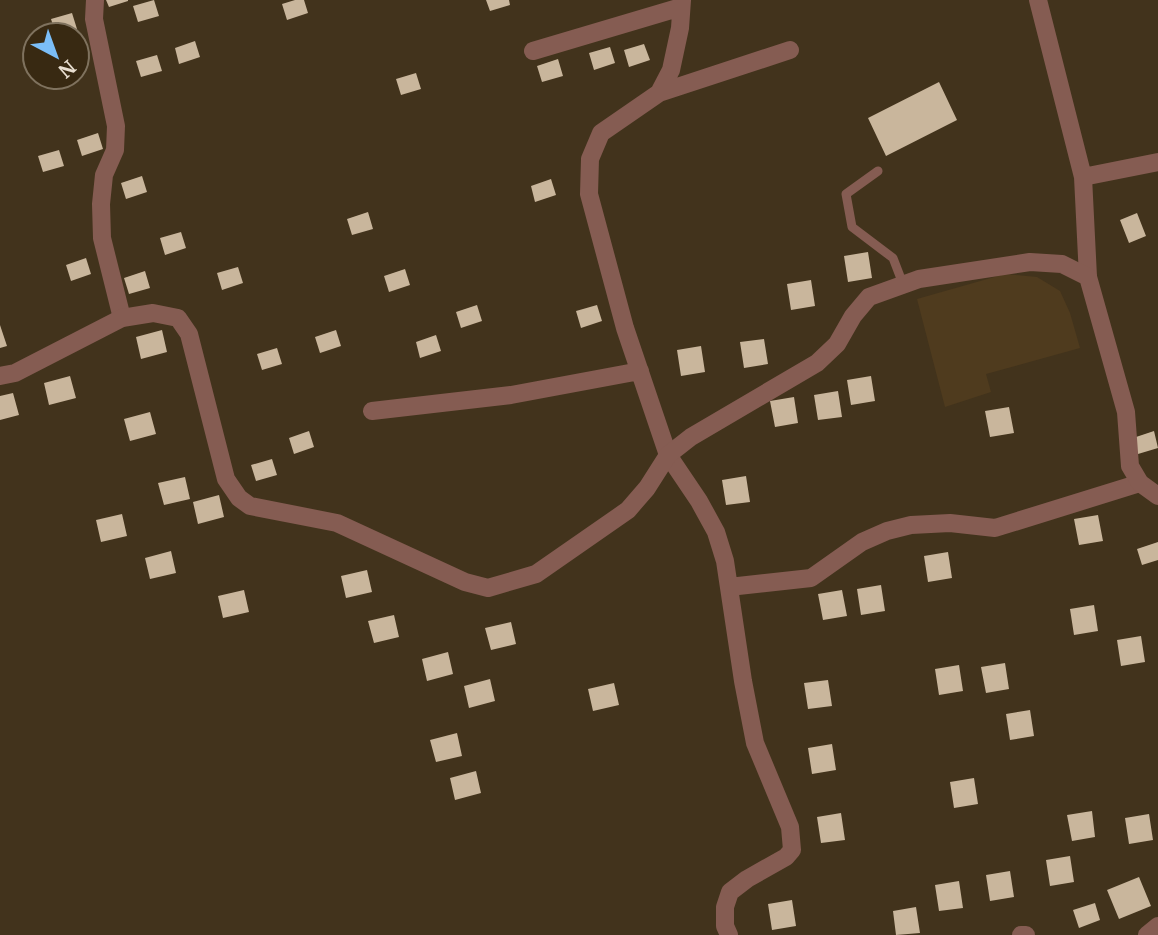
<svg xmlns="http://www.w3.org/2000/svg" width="1158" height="935" font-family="Merriweather,serif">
  <rect width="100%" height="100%" fill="#42331c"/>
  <path fill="#4f3b1e" d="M1005,274L1037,277L1060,291L1070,313L1080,348L986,374L991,392L945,407L917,299Z"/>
  <path fill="#c9b69c" d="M106,0H128V1L109,7Z
    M154,0L159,16L138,22L133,6Z
    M295,0H304L308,13L287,20L282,4Z
    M486,0H509L510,5L490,11Z
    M72,13L77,29L56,35L51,19Z
    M195,41L200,57L179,64L175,48Z
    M644,44L650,60L629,67L624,50Z
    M610,47L615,63L594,70L589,53Z
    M157,55L162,71L141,77L136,61Z
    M558,59L563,76L542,82L537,66Z
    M416,73L421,89L401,95L396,79Z
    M939,82L957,120L886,156L868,118Z
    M98,133L103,149L82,156L77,140Z
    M59,150L64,166L43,172L38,156Z
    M142,176L147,192L126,199L121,183Z
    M551,179L556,195L535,202L531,186Z
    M368,212L373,229L352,235L347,219Z
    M1137,213L1146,236L1129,243L1120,220Z
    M181,232L186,248L165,255L160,238Z
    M868,252L872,278L848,282L844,256Z
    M86,258L91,274L71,281L66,265Z
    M238,267L243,283L222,290L217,273Z
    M405,269L410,285L389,292L384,276Z
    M145,271L150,288L129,294L124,278Z
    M811,280L815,306L791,310L787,284Z
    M477,305L482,321L461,328L456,312Z
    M597,305L602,321L581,328L576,311Z
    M0,325L7,346L0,348Z
    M162,330L167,352L141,359L136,337Z
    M336,330L341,346L320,353L315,337Z
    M436,335L441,351L420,358L416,342Z
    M764,339L768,364L744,368L740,342Z
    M701,346L705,372L681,376L677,350Z
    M277,348L282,364L262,370L257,354Z
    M70,376L76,398L49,405L44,383Z
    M871,376L875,401L851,405L847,380Z
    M838,391L842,417L818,420L814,395Z
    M13,393L19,415L0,420V396Z
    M794,397L798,423L775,427L770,401Z
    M1009,407L1014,433L990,437L985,411Z
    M150,412L156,434L130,441L124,419Z
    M309,431L314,447L294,454L289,438Z
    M1154,431L1158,448L1138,454L1133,438Z
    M272,459L277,475L256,481L251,465Z
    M746,476L750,502L726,505L722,480Z
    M185,477L190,499L164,505L158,483Z
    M219,495L224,517L198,524L193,502Z
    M122,514L127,536L101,542L96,520Z
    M1098,515L1103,541L1079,545L1074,519Z
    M1158,542V560L1142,565L1137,549Z
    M171,551L176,573L150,579L145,558Z
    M948,552L952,578L928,582L924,556Z
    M367,570L372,592L346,598L341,576Z
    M881,585L885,611L861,615L857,589Z
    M244,590L249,612L223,618L218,596Z
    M842,590L847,616L823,620L818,594Z
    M1094,605L1098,631L1074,635L1070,609Z
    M394,615L399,637L374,643L368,621Z
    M511,622L516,644L491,650L485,628Z
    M1141,636L1145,662L1121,666L1117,640Z
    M448,652L453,674L427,681L422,659Z
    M1005,663L1009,689L986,693L981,667Z
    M959,665L963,691L939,695L935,669Z
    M490,679L495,701L469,708L464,686Z
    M828,680L832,706L808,709L804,683Z
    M614,683L619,705L593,711L588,689Z
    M1030,710L1034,736L1010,740L1006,714Z
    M457,733L462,756L436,762L430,740Z
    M832,744L836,770L812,774L808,748Z
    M476,771L481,793L455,800L450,778Z
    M974,778L978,804L954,808L950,782Z
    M1092,811L1095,837L1072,841L1067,815Z
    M841,813L845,840L821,843L817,817Z
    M1149,814L1153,840L1129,844L1125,818Z
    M1070,856L1074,882L1050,886L1046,860Z
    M1010,871L1014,897L990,901L986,875Z
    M1139,877L1151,906L1119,919L1107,890Z
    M959,881L963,908L939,911L935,885Z
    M792,900L796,926L772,930L768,904Z
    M1095,903L1100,920L1079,928L1073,910Z
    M916,907L920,933L896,935L893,911Z"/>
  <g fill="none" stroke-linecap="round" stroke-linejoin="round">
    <path stroke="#855c52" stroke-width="9" d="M878,171L846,194L852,227L893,258L903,284"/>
    <path stroke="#855c52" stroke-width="18" d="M95,0L94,19L116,126L115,150L104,175L101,204L102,238L122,318
      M682,0L680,28L671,70L659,93L601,133L590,159L589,194L625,328L668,455L699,501L716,532L725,561L743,681L755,743L790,827L792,850L786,857L747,879L730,892L725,907V926L729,935
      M1038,0L1083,177L1088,277
      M533,51L681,7
      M659,93L790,50
      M1083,177L1158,162
      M372,411L511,395L640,371
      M729,587L811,578L862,542L887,531L911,525L950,523L995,528L1140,483
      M1021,935H1026
      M1147,935L1158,926"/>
    <path stroke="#855c52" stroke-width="18" d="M0,376L15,373L122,318L153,313L178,318L189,334L226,479L239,498L250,506L337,523L465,582L488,588L536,574L628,510L647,488L668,455L691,437L817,363L837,344L853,316L869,297L919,279L1030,262L1062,264L1088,277L1126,412L1130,466L1140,483L1158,496"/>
  </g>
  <g transform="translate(56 56) rotate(139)"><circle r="33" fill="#382912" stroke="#7f725e" stroke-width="2"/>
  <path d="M0-5L12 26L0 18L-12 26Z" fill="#7bbef8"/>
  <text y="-10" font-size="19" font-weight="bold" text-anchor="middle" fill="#e9dfd1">N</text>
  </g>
</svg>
